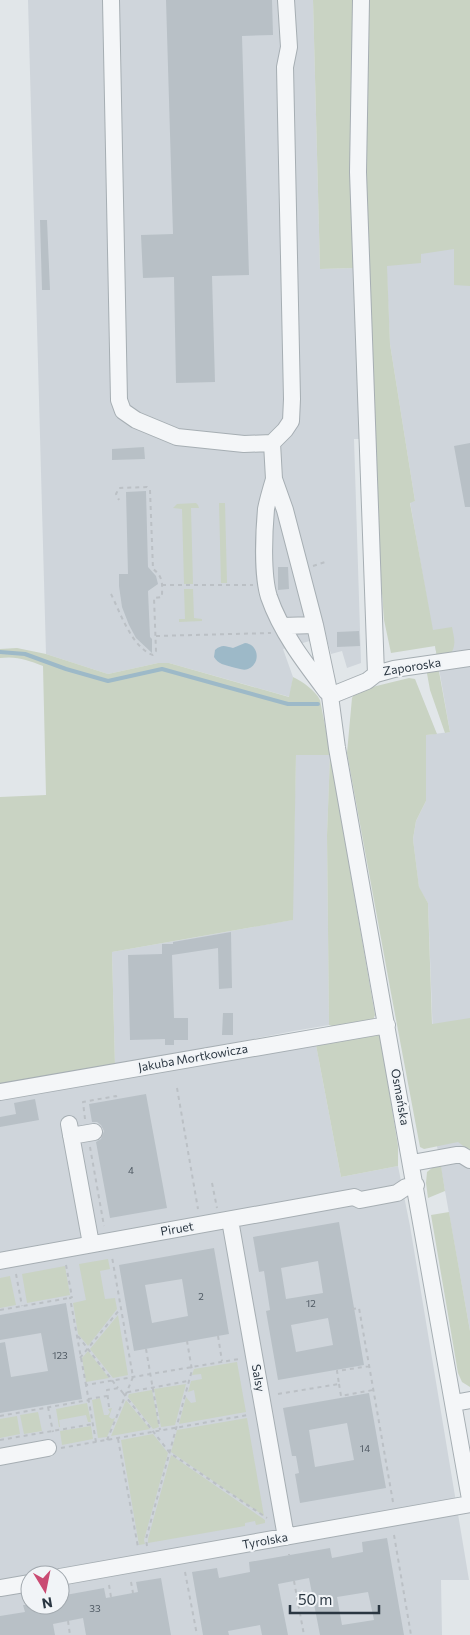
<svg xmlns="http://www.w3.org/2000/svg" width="470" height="1635" font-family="Commissioner,sans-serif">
  <rect width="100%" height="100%" fill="#e1e6e9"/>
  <path fill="#cfd5db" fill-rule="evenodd" d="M28,0H313L320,269L355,268L359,439H354L361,663L347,668L342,651L331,654L326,636L283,649L293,677L290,697L169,663H158L108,674L46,654Z
    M470,242V1331L437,1146L428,903L419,888L413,839L416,821L426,801V735L450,732L410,502L415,501L390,344L386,256Z
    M296,755H330L327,835L329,1025L294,1031L115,1066L112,952L292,920Z
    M316,1045L341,1177L398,1166L410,1226L469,1580H441L442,1635H0V1100ZM30,1575H60V1605H30Z"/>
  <path fill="#c9d3c3" d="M313,0H357L355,268L320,269Z
    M364,0H470V286L454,285V249L421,254V263L387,266L390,344L415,501L410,503L433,630L452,627C454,638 457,645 450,655L437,657L435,646L391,653L384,620L370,430L369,232L363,195Z
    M196,503L198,505L199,508H191L193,584H184L182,509L173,508L177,504Z
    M219,503H225L227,583H221Z
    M184,589H193L194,618L202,619V621L179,622V619H185Z
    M17,648L46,654L108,674L158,663H169L289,697L293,677C303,682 315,690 320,700L330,751V755L375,1015L373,1020L335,1027L329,1025L327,835L330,755H296L293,920L112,952L115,1066L0,1086V797L46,795L43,666C27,660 18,656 0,658V649Z
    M438,666L450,732L445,733L430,690L426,668Z
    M409,678L415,679L437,734L426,735V801L416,821L413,839L419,887L428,903L432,1024L470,1018V1151L458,1142L424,1149L420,1147L391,993L347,753L352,698L356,691Z
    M377,1033L380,1035L398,1146V1166L341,1177L316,1045Z
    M441,1166L445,1191L428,1198L426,1183L427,1172L432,1168Z
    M449,1212L470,1331V1387L462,1382L458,1373L431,1215Z
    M108,1259L110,1269L100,1271L105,1299L115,1298L117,1309L88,1346L78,1334L73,1303L86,1300L79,1264Z
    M65,1266L70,1295L27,1303L22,1274Z
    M10,1276L16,1305L0,1308V1278Z
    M118,1315L128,1375L113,1378L90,1349Z
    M88,1351L109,1378L86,1382L82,1358Z
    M237,1362L246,1412L179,1424L186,1397L191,1403L196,1402L194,1390L188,1392L191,1381L202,1379L201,1374L192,1375L194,1369Z
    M186,1384L175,1425L161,1427L154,1389Z
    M152,1390L159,1427L153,1429L128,1397L129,1394Z
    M100,1398L104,1415H108L110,1412L108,1409L112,1408L109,1417L112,1419L115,1418L107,1437L98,1438L92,1400Z
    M126,1400L150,1429L111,1436Z
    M87,1403L91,1422H88L86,1415L59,1420L60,1427H59L56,1409Z
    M38,1412L42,1431L24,1434L20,1415Z
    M17,1416L20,1434L0,1438V1419Z
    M247,1418L264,1516L171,1452L177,1430Z
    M91,1426L93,1439L62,1445L60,1431Z
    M153,1434L168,1453L144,1540L145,1544L139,1545L121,1440Z
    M171,1455L265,1520V1523L256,1525L255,1521L245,1523V1526L148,1543V1539Z"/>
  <path fill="#9db9c8" d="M245,643C259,644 261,664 248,669C243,671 237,668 232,667C225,665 218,664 214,657L215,650C222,644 225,646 233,648Z"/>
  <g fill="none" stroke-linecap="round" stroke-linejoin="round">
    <path stroke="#9db9c8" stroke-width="4" d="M0,652L25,654L66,669L108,681L162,669L288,704H318"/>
  </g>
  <path fill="#b8c0c6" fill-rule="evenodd" d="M166,0H272L273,35L242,36L249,275L212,276L215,382L176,383L174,277L143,278L141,235L173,234Z
    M40,220H47L50,290H42Z
    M470,443V507H465L454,446Z
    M144,447L145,459L112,460V449Z
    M146,491L148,567L156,576L158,584L148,591L150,637L152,639V653L136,638L129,625L122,607L119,586V574H128L126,492Z
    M278,567H288L289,589L278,590Z
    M359,631L360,646L337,647V632Z
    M231,932L232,988L219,989L218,948L172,955L174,1018H188V1040H174V1045H165V1039L130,1040L128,955L162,954V944H173V942Z
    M223,1013H233V1035H222Z
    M146,1094L167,1208L110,1218L96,1142L101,1139L104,1131L101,1125L97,1122H92L89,1104Z
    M35,1099L39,1120L0,1127V1117L16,1114L14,1103Z
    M339,1222L364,1365L278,1380L266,1311L270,1310L264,1271L259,1272L253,1237ZM318,1261L323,1293L286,1299L281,1268ZM328,1318L333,1345L296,1352L291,1325Z
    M214,1248L229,1334L134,1351L119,1265ZM182,1279L188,1316L152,1323L145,1285Z
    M66,1303L82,1399L0,1413V1343L5,1342L11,1377L48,1371L41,1333L0,1340V1315Z
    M369,1393L386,1488L300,1503L295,1474L299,1473L296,1456H292L283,1408ZM347,1423L354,1460L315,1467L309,1430Z
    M387,1538L404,1635H320L309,1578L278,1584L288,1635H262L260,1625L228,1631L229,1635H203L192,1572L217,1568L219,1578L250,1572L249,1562L330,1548L332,1558L363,1552L362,1542ZM368,1592L374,1620L342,1625L337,1597Z
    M161,1578L171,1635H86L83,1618L53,1624L55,1635H0V1616L25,1612L23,1605H60V1596L104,1588L106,1598L138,1592L136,1582Z"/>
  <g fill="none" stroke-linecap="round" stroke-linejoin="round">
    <defs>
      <path id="minor" d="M111,0L119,400L123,411L136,420L177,437L244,444L272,443
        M286,0L289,47L285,67L292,399L291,421L285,430L272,443L274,479L285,510L315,625L330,696L337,748L470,1499
        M361,0L358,172L376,674
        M274,479C271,489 268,499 266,509C264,532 262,575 269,597C281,632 305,663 327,692
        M282,626L315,625
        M330,696L367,681L376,674L394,669L470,658
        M0,1092L387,1025
        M69,1124L91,1244
        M71,1136L94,1132
        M412,1163L456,1155H462L470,1160
        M230,1220L286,1537
        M0,1261L354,1197L360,1200L397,1193L406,1187L416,1185
        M454,1403L470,1400
        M0,1457L48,1448
        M60,1577L470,1504
        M0,1588L30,1583"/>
    </defs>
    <use href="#minor" stroke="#a6aeb3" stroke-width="18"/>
    <path stroke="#bbc0c5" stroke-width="2" stroke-dasharray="4 4" stroke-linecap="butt" d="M313,566L325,562
      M162,585H253
      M111,594C120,612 132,648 153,655L156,651L154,598L162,597C162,585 164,577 153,569L150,490L147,487L119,488L116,494L119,500
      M156,636L271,633
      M177,1088L198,1209
      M85,1119L83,1102L116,1096L117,1099
      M90,1147L104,1226
      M212,1183L217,1208
      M66,1265L72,1297L70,1298L86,1385
      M16,1274L22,1306
      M352,1309L359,1308L393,1502
      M0,1310L69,1298
      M78,1336L118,1388
      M218,1336L222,1361
      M146,1349L160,1430
      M80,1358L120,1309
      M339,1384L341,1396L373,1390
      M123,1393L170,1453L267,1518
      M278,1394L339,1384L337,1371L370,1366
      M88,1399L107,1396
      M48,1407L53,1432
      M109,1407L107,1390L119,1388L123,1393L188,1381
      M0,1416L89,1400
      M118,1439L138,1547
      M0,1440L93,1424
      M107,1440L133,1377L112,1257
      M96,1442L86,1385L239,1359
      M61,1448L248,1415
      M394,1535L411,1635
      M147,1546L146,1539L192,1370L187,1341
      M289,1554V1555
      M185,1572L197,1635
      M294,1581L304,1635
      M131,1582L133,1593
      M109,1585L111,1597
      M63,1594V1595
      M68,1621L70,1635"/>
    <use href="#minor" stroke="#f4f6f8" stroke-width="16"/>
  </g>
  <g text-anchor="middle" stroke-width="4.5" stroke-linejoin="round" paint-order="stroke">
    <g font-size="10" fill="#4e5862">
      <text x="131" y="1174">4</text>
      <text x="201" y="1300">2</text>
      <text x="311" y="1307">12</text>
      <text x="60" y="1359">123</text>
      <text x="365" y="1452">14</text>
      <text x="95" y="1612">33</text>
    </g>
    <g font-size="12" fill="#2a3641" stroke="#f1f4f7">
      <text transform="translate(412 667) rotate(-9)" y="4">Zaporoska</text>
      <text transform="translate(193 1058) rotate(-10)" y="4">Jakuba Mortkowicza</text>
      <text transform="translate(400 1097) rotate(80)" y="4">Osmańska</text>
      <text transform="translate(177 1229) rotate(-10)" y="4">Piruet</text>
      <text transform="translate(258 1378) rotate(80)" y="4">Salsy</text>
      <text transform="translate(265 1541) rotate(-10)" y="4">Tyrolska</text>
    </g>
  </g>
  <g transform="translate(45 1590) rotate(170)"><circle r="24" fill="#f1f4f7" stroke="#a1a8ae"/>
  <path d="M0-4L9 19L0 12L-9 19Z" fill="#ca4b73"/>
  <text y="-8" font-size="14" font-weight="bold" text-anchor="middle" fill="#2a3641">N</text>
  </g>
  <path d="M290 1605v8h89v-8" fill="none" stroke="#2a3641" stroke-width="2.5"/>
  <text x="298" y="1605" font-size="15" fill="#2a3641" stroke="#f1f4f7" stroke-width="4" paint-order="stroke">50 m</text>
</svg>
